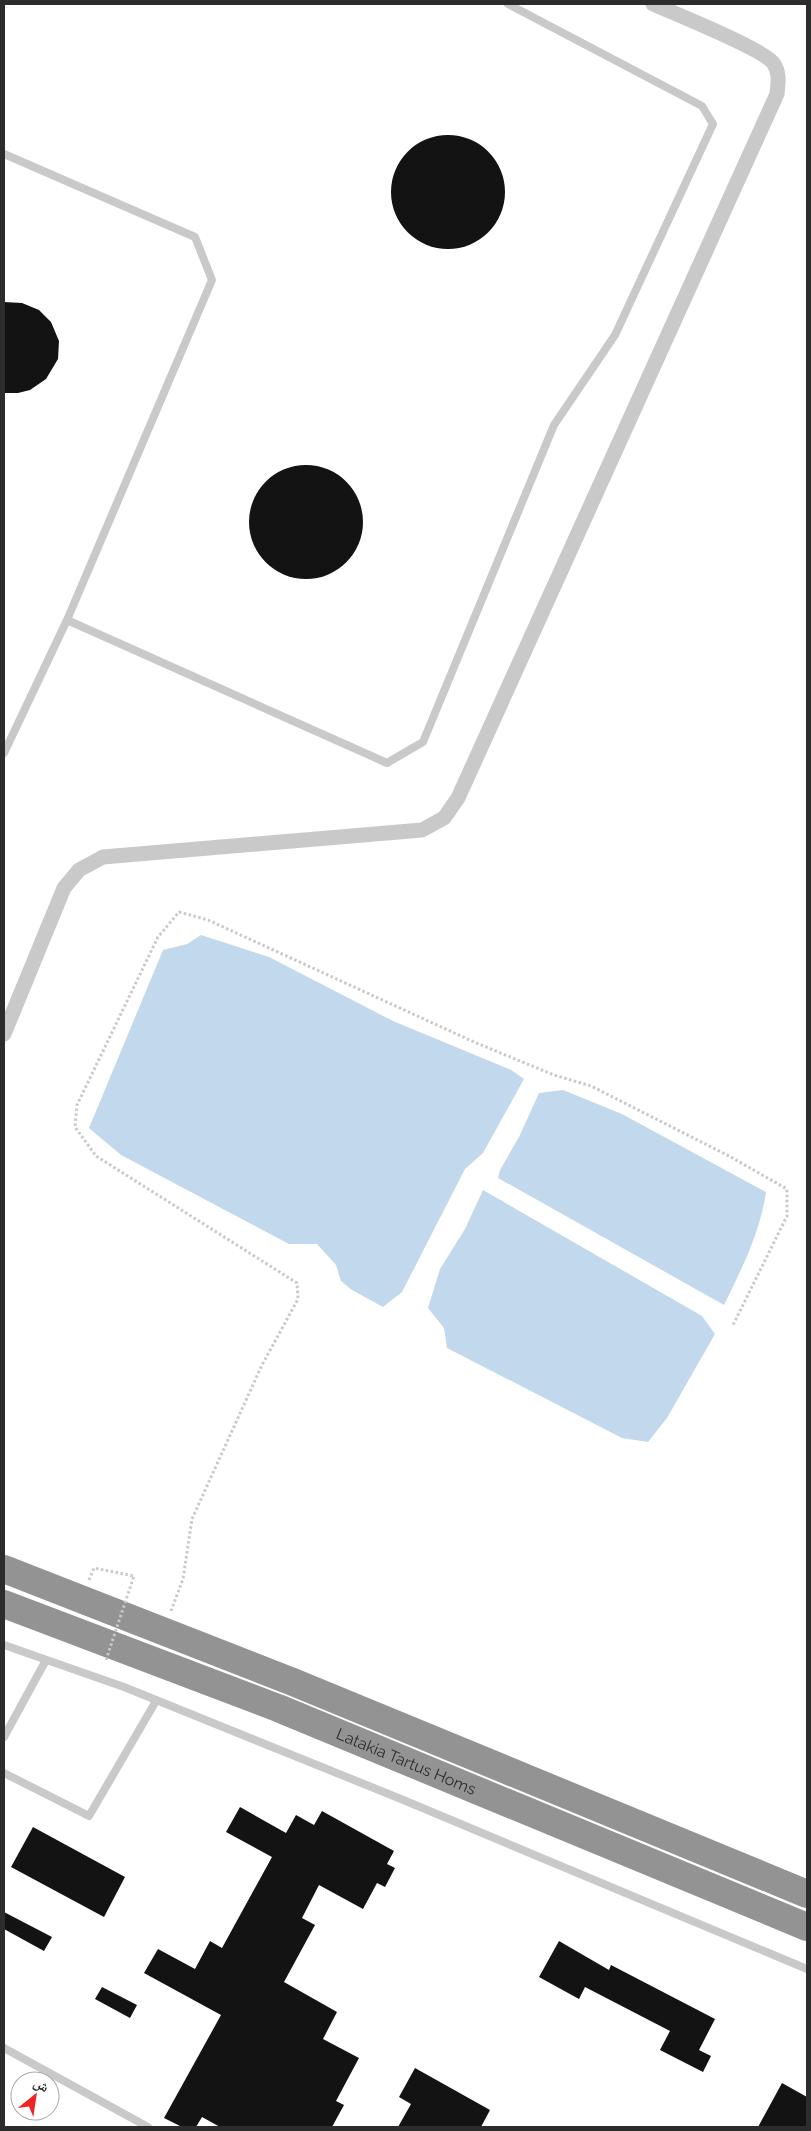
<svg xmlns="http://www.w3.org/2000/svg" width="811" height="2131" font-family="Raleway,'Noto Naskh Arabic',sans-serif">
  <rect width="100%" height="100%" fill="#fff"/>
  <path fill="#c2d8ec" d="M201,935L269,957L393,1021L511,1070L524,1079L483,1153L465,1169L402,1292L383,1307L352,1290L341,1281L336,1265L317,1244H289L121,1155L89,1128L163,950L187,944Z
    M563,1090L622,1114L766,1192C760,1233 742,1268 724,1305L498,1178L500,1170L519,1137L539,1093Z
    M483,1190L702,1316L715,1334L667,1418L648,1442L622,1438L447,1348L444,1328L428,1308L440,1269L465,1229Z"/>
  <path fill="#131313" d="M391 192a57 57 0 1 1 114 0a57 57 0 1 1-114 0Z
    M4,302L22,303L39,310L51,322L59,341L58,359L46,379L30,390L18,393H4Z
    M249 522a57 57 0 1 1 114 0a57 57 0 1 1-114 0Z
    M240,1807L286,1833L296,1815L314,1825L322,1811L394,1851L387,1864L395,1868L385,1887L377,1883L363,1909L319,1885L302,1918L315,1925L284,1982L337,2012L323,2039L359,2058L336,2101L344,2105L332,2127H220L202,2117L196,2127H182L164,2118L221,2015L144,1973L158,1949L195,1969L210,1941L222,1948L272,1857L226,1832Z
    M33,1827L125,1877L104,1917L11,1867Z
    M4,1912L52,1937L44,1951L4,1929Z
    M559,1941L609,1970L611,1965L715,2019L699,2050L711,2056L703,2072L660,2050L670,2031L585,1987L579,1999L539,1977Z
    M102,1987L137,2005L130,2018L95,1999Z
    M415,2068L490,2110L481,2127H398L411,2104L399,2097Z
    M782,2083L807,2097V2127H758Z"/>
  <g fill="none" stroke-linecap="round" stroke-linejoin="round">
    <path stroke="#c9c9c9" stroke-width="3" stroke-dasharray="2.5 2.5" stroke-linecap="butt" d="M89,1580L94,1568L134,1576
      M171,1611L183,1579L192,1519L262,1365L298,1299L297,1283L96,1156L75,1127L77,1105L158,937L179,912L208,920L474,1042L554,1075L591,1086L729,1156L787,1189V1216L733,1325"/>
    <path stroke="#c9c9c9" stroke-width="8" d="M4,154L195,237L212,280L67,620L4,753
      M67,620L387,763L423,742L554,425L615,335L713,124L702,106L508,4
      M4,1645L124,1687L401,1799L807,1969
      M4,1737L46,1660
      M4,1773L89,1816L156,1701
      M4,2048L148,2127"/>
    <path stroke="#c9c9c9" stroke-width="15" d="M4,1034L64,888L79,870L103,857L422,830L444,818L458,798L777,94C778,83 780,74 774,64C766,50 673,13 653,4"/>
    <g stroke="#939393" stroke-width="28">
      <path d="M4,1569L293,1682L807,1894"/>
      <path id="s1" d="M4,1604L278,1708L807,1927"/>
    </g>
    <path stroke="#c9c9c9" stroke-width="3" stroke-dasharray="2.5 2.5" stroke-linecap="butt" d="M106,1660L134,1576"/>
  </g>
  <g text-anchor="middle" stroke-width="5" stroke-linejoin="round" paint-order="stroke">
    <g font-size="16" fill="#2c2c2c" stroke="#fff">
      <text dy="6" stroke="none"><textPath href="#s1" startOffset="432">Latakia Tartus Homs</textPath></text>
    </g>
  </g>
  <rect width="811" height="2131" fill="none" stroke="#2c2c2c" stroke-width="10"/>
  <g transform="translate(35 2096) rotate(30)"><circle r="24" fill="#ffffff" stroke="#ababab"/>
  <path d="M0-4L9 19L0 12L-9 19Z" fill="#ee2522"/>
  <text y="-8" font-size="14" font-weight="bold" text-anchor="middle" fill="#2c2c2c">ش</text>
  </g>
</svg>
